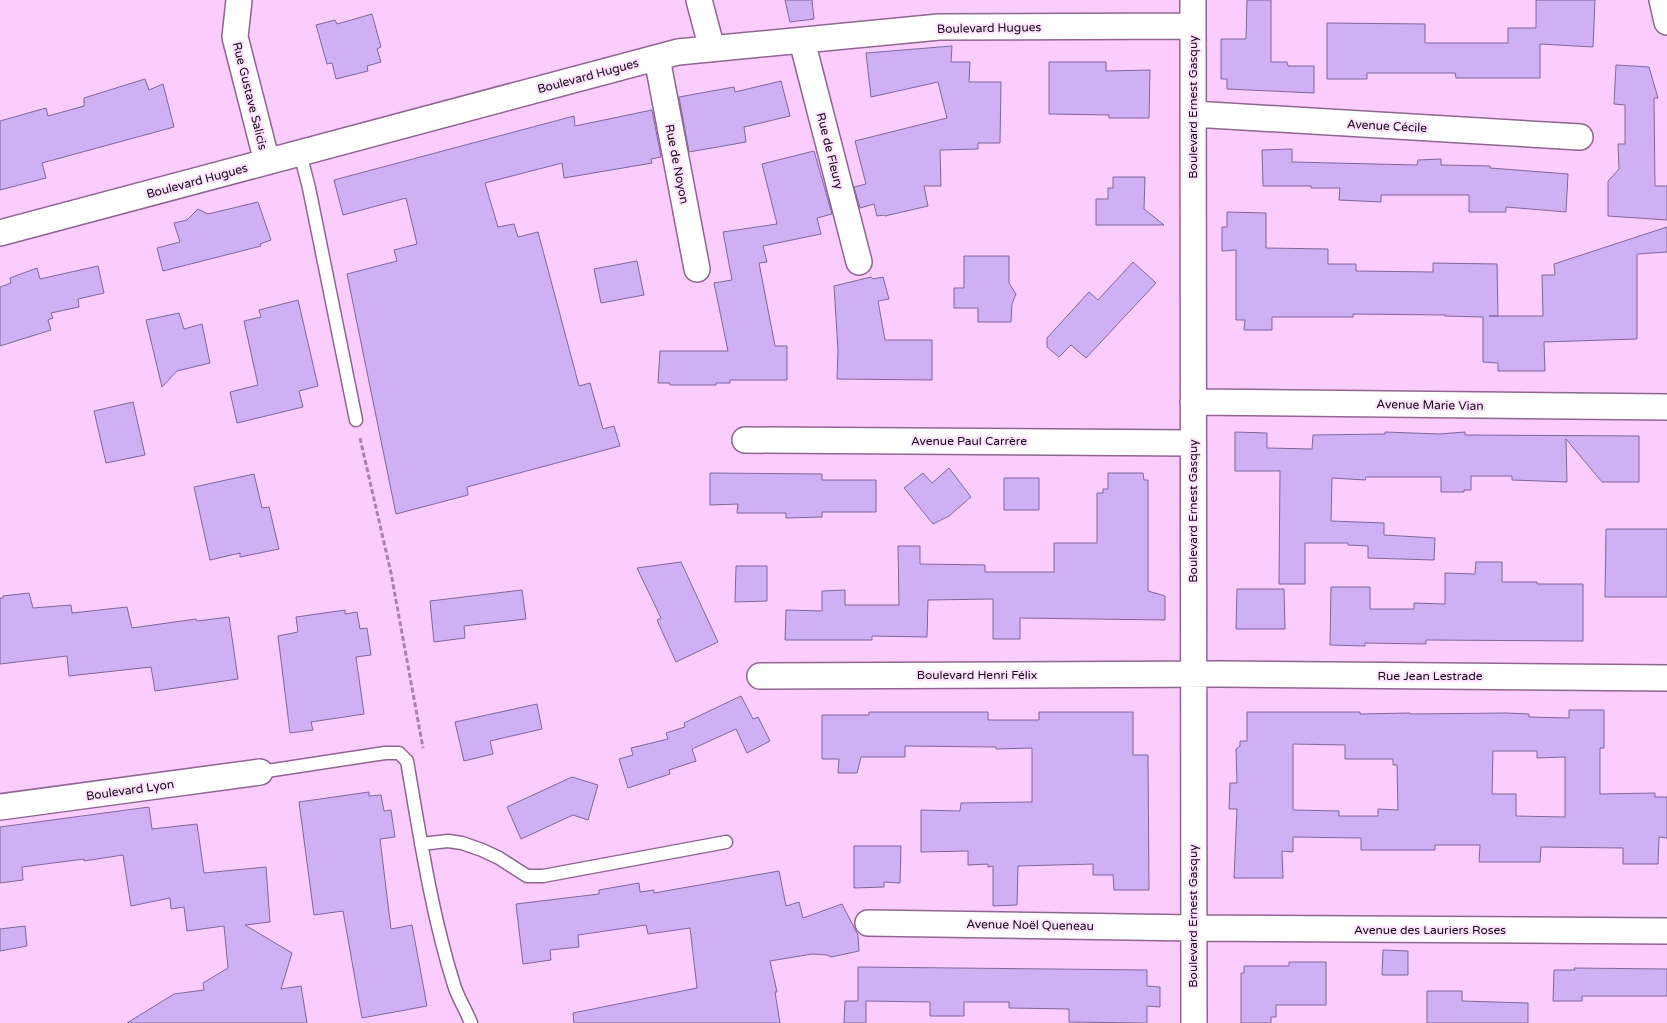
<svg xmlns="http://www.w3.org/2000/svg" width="1667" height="1023" font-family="'Varela Round',sans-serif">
  <rect width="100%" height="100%" fill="#fbccfe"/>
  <path fill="#cfb0f5" stroke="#7f679b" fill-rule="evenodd" d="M785,0H812L814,19L790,22Z
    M1247,0H1271V62H1287L1288,66H1314V93L1227,89V79H1221V39H1246Z
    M1536,0H1595L1593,47L1540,44V78H1456L1455,73H1367V79H1327V23L1425,24V43H1508V28H1536Z
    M372,14L381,47L377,49L381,62L367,66L368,71L336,79L332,63L327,64L316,25L335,20L337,24Z
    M952,46L951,62H970L969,82H1001L1000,143H978V149L940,150L941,186H924L928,206L885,216L884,215L877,216L874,204L860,208L854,187L866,184L855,141L947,118L938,82L871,97L866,53Z
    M1049,62H1106V71L1150,70L1149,118H1109V115L1049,114Z
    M1616,65L1649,67L1658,98H1654L1655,186H1667V220L1608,216V181L1619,169L1618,144H1625V105L1614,104Z
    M145,79L149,90L163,84L174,127L42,163L46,178L0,190V121L46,108L48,116L84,106V98Z
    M781,81L790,116L744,127L746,142L689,152L679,97L734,87L735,92Z
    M652,110L661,157L651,159L652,163L564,178L562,163L485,183L498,227L514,224L518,237L538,232L579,386L590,383L603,429L614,426L620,446L467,487L468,495L396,514L347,274L397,261L394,250L417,244L406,198L343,215L334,180L574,116L575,126Z
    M1292,149V162L1417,165L1418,160L1441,159V165L1490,166V168L1568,174L1566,212L1506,207V212H1469V195H1381V202L1339,200L1340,188H1311V186H1263L1262,150Z
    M814,151L832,214L817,218L821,234L763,246L767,262L759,263L775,346H787V380H730V383H716V385H670V383H658L660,351H728L714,283L732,280L723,232L777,224L762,164Z
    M1113,177H1145L1144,209L1164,225H1096V199H1108V188H1113Z
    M258,202L271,240L260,244L261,246L163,271L157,248L180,242L174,223L187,220L198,209L208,214Z
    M1227,212L1266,213V248L1328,249V264H1356V271L1433,272V263L1497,264L1498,316H1489H1543L1542,275H1555L1554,264L1667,227V252L1637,254V339L1544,342L1545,371H1498V363L1483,362V317L1445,316V315L1353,314V317H1272V330H1244L1245,320H1236V250L1222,251V227H1227Z
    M964,256H1009V283L1016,294L1012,304L1011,322H978V308H954V288H964Z
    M637,261L644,295L601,303L594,269Z
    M1133,262L1156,283L1086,358L1071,345L1059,357L1047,347V338L1089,292L1098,300Z
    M98,266L104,293L78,299L79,307L51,313L53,318L48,320L51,330L0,346V287L11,283L10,278L37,268L40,279Z
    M871,277L873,279L883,277L889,299L878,301L885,340H932V380L837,379L838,350L834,286Z
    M298,300L318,386L299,391L303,407L237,423L230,392L258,385L244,321L261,317L259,310Z
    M179,313L184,329L202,324L210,363L177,371L162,387L146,320Z
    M133,402L145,455L106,463L94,411Z
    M1235,432L1267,433V448L1312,449L1313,435L1385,434V432L1439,434L1465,432V435L1639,436V482H1602L1566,439L1567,482L1512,480V476H1471V490H1464V492H1441V477H1366L1365,480L1332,478L1331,521L1384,523V535L1435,538L1434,560L1368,558V546L1348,545V543H1305V584H1279L1280,471H1235Z
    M949,468L971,497L949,516L933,524L904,488L923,473L932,483Z
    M710,473L822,474V480H876V512H822V517L786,518V513H737L738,504L710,505Z
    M1108,473H1143L1144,480H1148V591L1165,596V620L1020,618V639H993V599L928,600L927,637L872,636V640H785L786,610L822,611V591L845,590V605H899L898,546H920V564L985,565V572H1054V543H1097V493H1103V489H1108Z
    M254,474L262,508L269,507L279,549L240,557V553L210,560L194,487Z
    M1004,478H1039V510H1004Z
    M1606,529H1667V597H1605Z
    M681,562L718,642L676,662L657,620L661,618L637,568Z
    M1476,562H1502V582H1537V584H1583V641L1426,640V644L1365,643V646L1330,645L1331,587H1370V609H1414V603L1445,604V573L1475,574Z
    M736,566H767V601L735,602Z
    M1237,589H1284L1285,629H1236Z
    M522,590L526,619L464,626L465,638L434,642L430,601Z
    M29,593L33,608L71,605L72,613L127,607L132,628L196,619L197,621L229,617L238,679L155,691L151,667L69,676L67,656L0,664V598H3V596Z
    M345,610V614L357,612L360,629L367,628L371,655L356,657L364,714L311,722L313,730L290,733L278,636L298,632L296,617Z
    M741,696L753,719L758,717L770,741L747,753L736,729L692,749L696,761L669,770L670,774L628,788L619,759L633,755L631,748L668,739L666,733L685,727L684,723Z
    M537,704L542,729L490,741L493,754L464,761L455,722Z
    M1569,710H1604V748H1600V794L1655,793V797H1667V838L1659,837L1658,864H1623V848L1541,847L1540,862H1479L1480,845H1435V850H1361V838L1293,837V852L1282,851L1283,878H1234L1237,809H1229L1230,783H1237L1236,749L1240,746V741H1247V712H1360V714L1410,713V714L1506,713L1529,714V717L1569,718ZM1293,744L1345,745V759H1393V765H1397L1398,810L1378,809V816H1339V811L1293,810ZM1493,751H1537V758L1565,757V817L1516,816V794H1492Z
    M869,712H988V720H1039V712H1133V755H1148L1149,890H1114L1113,875H1093V864L1018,866L1017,905L993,906V866L988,867V864L968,865V851L921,852V810L960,811L961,803L1032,802V748L996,749V747L905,746V757H861L857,773H838L839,759H822V715H869Z
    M572,777L598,785L588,820L573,815L521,839L507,807Z
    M369,792V796L381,795L384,811L391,810L395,837L380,839L391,929L412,925L427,1006L362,1018L343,911L314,915L299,802Z
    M149,807L152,829L197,824L204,873L266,867L270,922L245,925L292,953L281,989L301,986L307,1023H127L174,994L204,990L203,983L228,968L224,926L187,931L184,907L171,909L170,898L131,906L123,855L84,861V859L22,867L23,880L0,883V827Z
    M854,846H901L900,883L884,882V887L854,888Z
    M779,871L786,906L799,902L803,918L842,904L858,935L859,951L831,957L827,955L812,954L770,961L777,992H775L780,1023H574L573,1013L697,988L690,928L648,934L646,925L578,935L579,947L550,950L551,960L523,964L516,904L599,894V890L639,883L640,892L654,890V893Z
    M25,926L27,946L0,951V929Z
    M1383,950L1408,951V975H1382Z
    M1289,962H1326V1005H1276V1017H1271V1023H1241V973H1244V966H1289Z
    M858,967L1147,970V986L1160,987V1007L1147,1006V1023L1069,1022V1009L1009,1008V1002H964V1016H930V1002L866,1001V1023H844L845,1001H858Z
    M1574,968L1667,969V996H1582V1001H1553L1554,970H1575Z
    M1427,991H1462V1001L1528,1003V1023H1427Z"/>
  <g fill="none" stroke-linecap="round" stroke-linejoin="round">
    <defs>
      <path id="lane" d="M300,153L309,188L356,420
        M260,772L385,753H399L407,761C420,836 431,912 454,985C458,998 466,1010 471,1023
        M421,844L448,841L462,843L482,850L499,858L527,876H543L726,842"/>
      <path id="street" d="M239,0L235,37L267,162
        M699,0L712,49
        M1193,0L1194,1023
        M1662,0L1667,22
        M802,41L859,262
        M657,58L697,269
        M1193,114L1580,137
        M0,233L678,52L939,27L1193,26
        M1193,402L1667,407
        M745,440L1192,443
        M760,676L1220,674L1667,678
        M0,807L260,772
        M868,923L1193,928L1667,931"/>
    </defs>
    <use href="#lane" stroke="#8f6592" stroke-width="15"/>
    <use href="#street" stroke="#8f6592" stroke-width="28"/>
    <path stroke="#a784a9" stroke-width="3" stroke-dasharray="5 2.5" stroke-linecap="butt" d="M360,438L391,573L423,748"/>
    <use href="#lane" stroke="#fff" stroke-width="12"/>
    <use href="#street" stroke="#fff" stroke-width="25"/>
  </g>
  <g text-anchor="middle" stroke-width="4" stroke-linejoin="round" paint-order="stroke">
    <g font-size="12" fill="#150616" stroke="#fee1ff">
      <text transform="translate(989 28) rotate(-1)" y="4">Boulevard Hugues</text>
      <text transform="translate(588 76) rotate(-15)" y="4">Boulevard Hugues</text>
      <text transform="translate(250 96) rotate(76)" y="4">Rue Gustave Salicis</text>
      <text transform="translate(1193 107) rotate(-90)" y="4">Boulevard Ernest Gasquy</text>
      <text transform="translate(1387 126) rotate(3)" y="4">Avenue Cécile</text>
      <text transform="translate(830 151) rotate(76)" y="4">Rue de Fleury</text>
      <text transform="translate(677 164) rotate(79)" y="4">Rue de Noyon</text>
      <text transform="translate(197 181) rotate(-15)" y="4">Boulevard Hugues</text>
      <text transform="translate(1430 405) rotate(1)" y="4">Avenue Marie Vian</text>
      <text x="969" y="445">Avenue Paul Carrère</text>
      <text transform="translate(1193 511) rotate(-90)" y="4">Boulevard Ernest Gasquy</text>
      <text x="977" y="679">Boulevard Henri Félix</text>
      <text x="1430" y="680">Rue Jean Lestrade</text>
      <text transform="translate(130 790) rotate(-8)" y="4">Boulevard Lyon</text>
      <text transform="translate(1193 916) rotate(-90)" y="4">Boulevard Ernest Gasquy</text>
      <text transform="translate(1030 925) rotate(1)" y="4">Avenue Noël Queneau</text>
      <text x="1430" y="934">Avenue des Lauriers Roses</text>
    </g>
  </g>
</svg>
